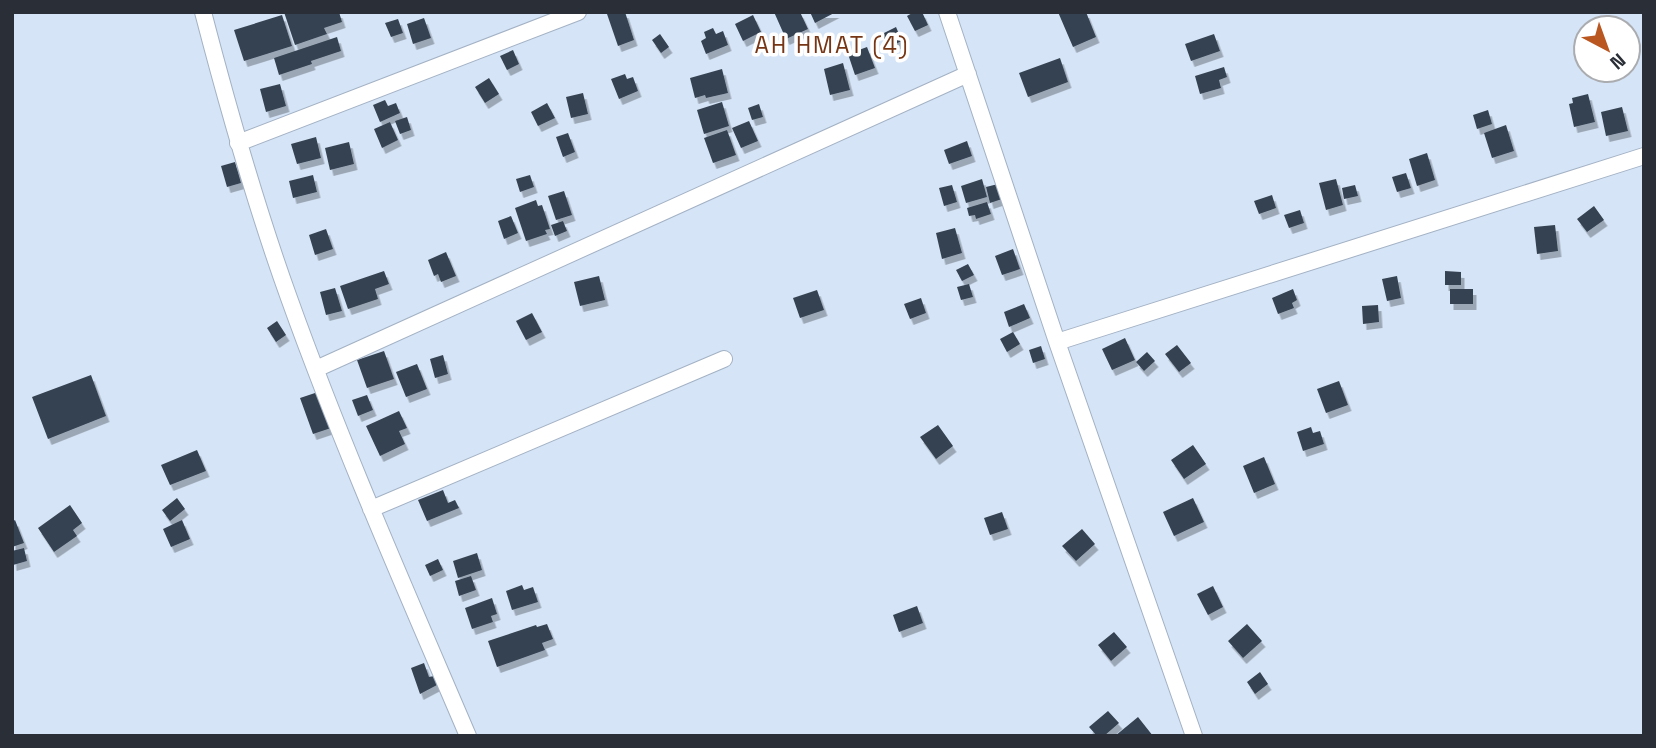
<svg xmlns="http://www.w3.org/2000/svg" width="1656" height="748" font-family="'Space Grotesk',sans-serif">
  <defs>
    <filter id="shadow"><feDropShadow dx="3.5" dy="6" stdDeviation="0" flood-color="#0004"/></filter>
  </defs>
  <rect width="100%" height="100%" fill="#d5e4f7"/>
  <path fill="#364251" filter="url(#shadow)" d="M284,12H339L342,22L324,28L327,34L295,45Z
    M613,12H625L634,40L618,46L607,14Z
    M774,12H800L808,29L786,39Z
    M810,12H836L815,23Z
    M914,12H922L928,25L915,31L907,16Z
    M1058,12H1086L1096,37L1073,47Z
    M282,15L292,46L244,61L234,30Z
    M753,15L761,32L743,41L735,24Z
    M424,18L431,38L413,44L407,24Z
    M398,19L403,33L391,37L385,23Z
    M896,27L902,41L888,47L882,34Z
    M713,28L716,34L723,31L728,45L706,54L701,41L706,38L704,32Z
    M660,34L669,47L661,53L652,40Z
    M1214,34L1220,51L1191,61L1185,44Z
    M337,37L341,51L311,61L312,64L279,75L274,58Z
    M867,47L875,68L855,75L848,54Z
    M513,50L519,64L507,70L500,56Z
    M1060,58L1068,82L1028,97L1019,73Z
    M843,63L850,90L830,95L824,69Z
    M1224,67L1227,77L1219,80L1221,88L1200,94L1195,76Z
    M722,69L728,93L706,98L705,95L695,98L690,78Z
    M625,74L627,79L633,77L638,91L619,99L611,79Z
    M489,78L499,94L485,103L475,87Z
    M280,84L286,106L266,112L260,89Z
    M583,93L588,114L571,118L566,97Z
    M1588,94L1595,122L1574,127L1569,104L1573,103L1572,98Z
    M385,100L388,106L396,103L400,113L380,122L373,105Z
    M722,102L729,126L704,134L697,110Z
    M547,103L555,118L538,126L531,112Z
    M759,104L763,117L752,120L748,108Z
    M1622,107L1628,131L1606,136L1601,112Z
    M1488,110L1492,124L1477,129L1473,115Z
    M407,117L411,130L400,134L395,121Z
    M749,121L758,141L741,148L732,128Z
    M390,122L398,140L382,148L374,129Z
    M1506,125L1514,151L1492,158L1484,133Z
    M727,130L736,155L713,163L704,138Z
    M568,133L575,152L563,157L556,137Z
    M316,137L321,158L297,164L291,144Z
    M967,141L972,156L949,164L944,150Z
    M349,142L354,164L330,170L325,148Z
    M1427,153L1435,180L1417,186L1409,159Z
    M235,162L241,183L227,187L221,166Z
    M1406,173L1411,188L1397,192L1392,177Z
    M313,175L317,192L293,198L289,181Z
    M530,175L534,187L520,192L516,179Z
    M982,179L987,197L966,203L961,186Z
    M1336,179L1343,205L1326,210L1319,183Z
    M998,184L1002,199L990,203L986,187Z
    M952,185L957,202L944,206L939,188Z
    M1355,185L1358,196L1344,199L1342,188Z
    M564,191L572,215L556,220L548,196Z
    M1272,195L1276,208L1259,214L1254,201Z
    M536,200L538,206L542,205L550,229L545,230L547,234L526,241L515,208Z
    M987,202L991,214L976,219L975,215L969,216L967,208Z
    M1594,206L1604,220L1587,232L1577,219Z
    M1300,210L1304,223L1289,228L1284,215Z
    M511,216L518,233L504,239L498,221Z
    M563,221L567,231L555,236L551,225Z
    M1555,225L1558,251L1537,254L1534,227Z
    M955,228L962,253L942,259L936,233Z
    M326,229L333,249L315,255L309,235Z
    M1013,249L1020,269L1002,275L995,256Z
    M446,252L456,276L441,282L438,274L434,276L428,260Z
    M968,264L974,275L962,281L956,270Z
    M384,271L389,284L375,289L378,299L348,309L340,286Z
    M1445,271L1461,272V285H1445Z
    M599,276L605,300L580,306L574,282Z
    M1397,276L1401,298L1387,301L1382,279Z
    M969,284L973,297L961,300L957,287Z
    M335,288L342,311L326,315L320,292Z
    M1293,289L1297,300L1292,303L1294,308L1278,314L1272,298Z
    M1450,289H1473V304H1450Z
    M817,290L824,310L800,318L793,298Z
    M921,298L926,313L910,319L904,304Z
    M1024,304L1030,318L1009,327L1004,312Z
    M1378,305L1379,322L1363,324L1362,306Z
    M532,313L542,332L526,340L516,321Z
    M277,321L286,335L276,342L267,328Z
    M1013,332L1020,344L1007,352L1000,339Z
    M1125,338L1135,360L1112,370L1102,349Z
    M1177,345L1191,363L1179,372L1165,354Z
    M1041,346L1045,359L1033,363L1029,350Z
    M384,351L394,379L367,388L357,360Z
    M1147,352L1155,361L1144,371L1136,362Z
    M443,355L448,374L435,378L430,359Z
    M417,364L427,389L406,397L396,372Z
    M91,375L106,416L48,439L32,397Z
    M1339,381L1348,405L1326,413L1317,389Z
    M318,392L331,428L313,434L300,398Z
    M367,395L373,410L358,416L352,400Z
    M399,411L407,428L399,431L405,444L380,456L366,426Z
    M938,425L953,446L936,459L920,437Z
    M1311,427L1313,433L1320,431L1324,444L1303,451L1297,432Z
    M1193,445L1206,464L1184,479L1171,460Z
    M197,450L206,471L170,485L161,465Z
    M1264,457L1275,484L1254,493L1243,466Z
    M443,490L448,503L455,500L459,508L427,521L418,500Z
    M177,498L185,509L170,521L162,510Z
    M1193,498L1204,522L1174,536L1163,512Z
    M70,505L82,523L73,530L77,536L54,552L38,528Z
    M1002,512L1008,529L990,535L984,518Z
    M15,520L24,543L12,547V522Z
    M182,520L190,539L171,547L163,529Z
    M1082,529L1095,544L1076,561L1062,546Z
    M24,548L27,561L13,565L12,551Z
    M477,553L482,570L458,578L453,561Z
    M438,559L443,570L430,576L425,565Z
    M471,576L476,590L459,596L455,581Z
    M522,585L524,590L533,587L538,602L512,610L506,591Z
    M1213,586L1223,607L1208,615L1197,594Z
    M492,598L497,614L491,616L493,622L472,629L465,608Z
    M917,606L923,623L899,632L893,615Z
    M547,624L553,639L542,643L545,650L497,667L488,641L536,625L537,627Z
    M1247,624L1262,641L1243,658L1228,641Z
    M1114,632L1127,647L1111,661L1098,645Z
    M424,663L429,677L434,676L437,685L420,694L411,668Z
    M1260,672L1268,684L1255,694L1247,682Z
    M1108,711L1119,723L1104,736H1097L1089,727Z
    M1138,717L1153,736H1115Z"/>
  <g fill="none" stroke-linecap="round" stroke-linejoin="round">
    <defs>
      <path id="street" d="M203,12C228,108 255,204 289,298C342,446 406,591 468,736
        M947,12L1057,342L1194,736
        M238,143L578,12
        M1057,342L1644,156
        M316,369L968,74
        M371,509L724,359"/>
    </defs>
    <use href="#street" stroke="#a3b1c4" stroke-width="18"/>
    <use href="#street" stroke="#fff" stroke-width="16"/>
  </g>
  <g text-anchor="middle" stroke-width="7" stroke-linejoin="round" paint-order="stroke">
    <g font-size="23" letter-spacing="2" fill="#763615" stroke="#fff">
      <text x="832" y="53">AH HMAT (4)</text>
    </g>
  </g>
  <rect width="1656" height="748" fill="none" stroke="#2a2f37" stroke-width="28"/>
  <g transform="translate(1607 49) rotate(139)"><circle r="33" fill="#ffffff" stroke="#aaacaf" stroke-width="2"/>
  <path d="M0-5L12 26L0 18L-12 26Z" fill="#ba5620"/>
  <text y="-10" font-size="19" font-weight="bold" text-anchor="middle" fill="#2a2f37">N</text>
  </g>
</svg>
